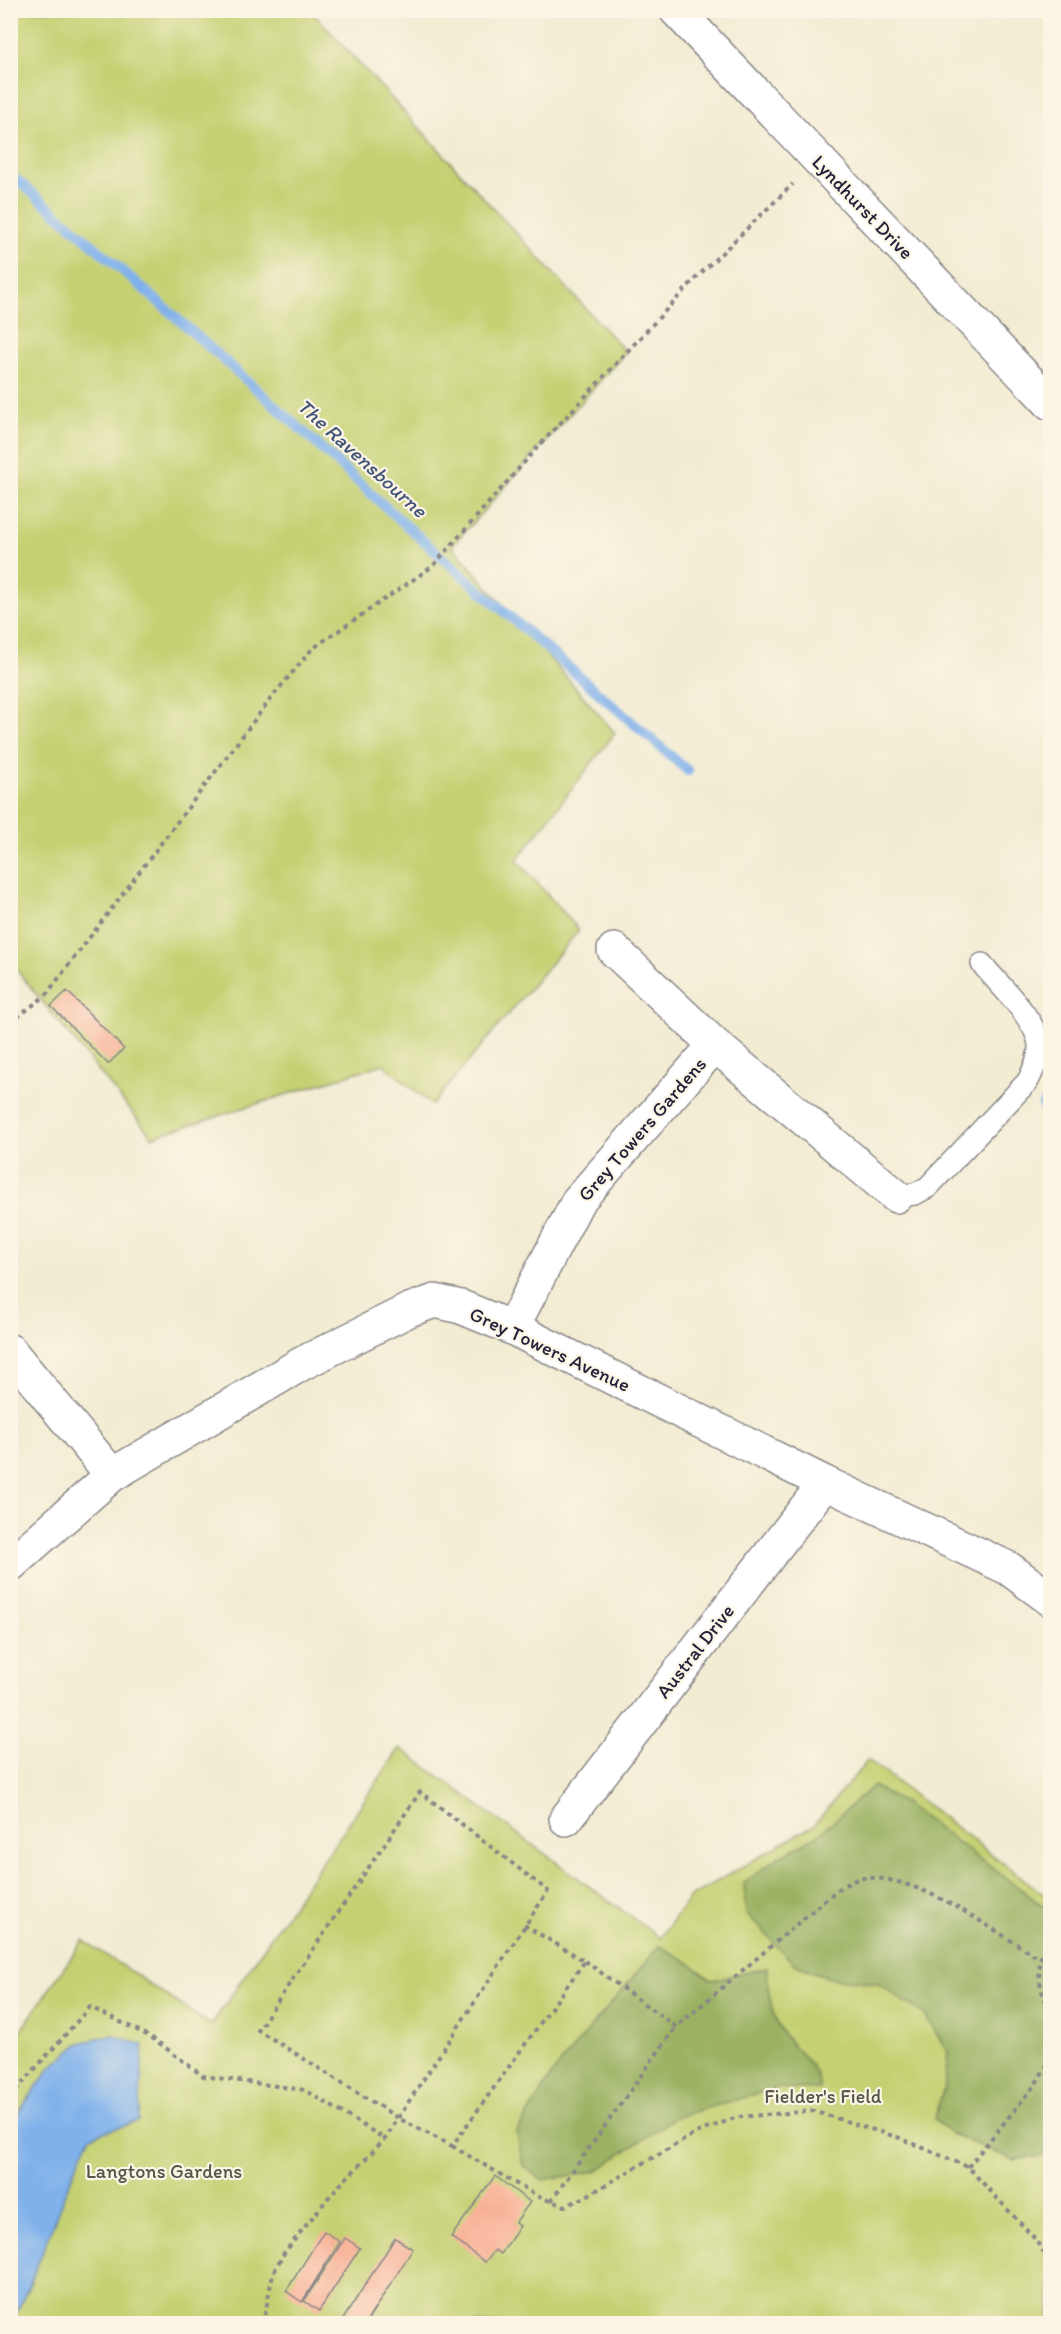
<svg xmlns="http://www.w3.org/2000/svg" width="1061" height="2334" font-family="Itim,sans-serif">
  <rect width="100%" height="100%" fill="#fcf5e5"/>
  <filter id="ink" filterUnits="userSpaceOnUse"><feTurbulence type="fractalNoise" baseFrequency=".0167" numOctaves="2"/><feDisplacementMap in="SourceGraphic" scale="12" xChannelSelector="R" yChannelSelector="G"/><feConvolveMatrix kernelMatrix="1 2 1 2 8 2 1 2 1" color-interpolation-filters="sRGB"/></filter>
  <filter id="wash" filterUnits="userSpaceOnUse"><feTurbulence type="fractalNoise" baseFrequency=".008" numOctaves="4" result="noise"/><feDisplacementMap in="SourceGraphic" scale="24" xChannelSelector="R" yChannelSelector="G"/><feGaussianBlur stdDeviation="1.35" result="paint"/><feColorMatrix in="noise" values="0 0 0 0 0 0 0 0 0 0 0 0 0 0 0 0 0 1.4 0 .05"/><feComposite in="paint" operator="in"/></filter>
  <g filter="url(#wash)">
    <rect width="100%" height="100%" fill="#f2ecd3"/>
    <path fill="#c4d071" stroke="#737956" stroke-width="1.5" d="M10,11H311L626,352L452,546L615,733L517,860L579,930L432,1105L383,1064L152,1137L11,963Z
      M400,1748L660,1938L690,1897L814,1825L868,1760L1050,1899V2323L11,2324V2045L83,1940L211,2025Z"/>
    <path fill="#9bb263" stroke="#5e6a4f" stroke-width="1.5" d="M873,1786L904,1803L1050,1911V2155L1014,2160L952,2134L934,2119L945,2084L948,2052L925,2015L877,1983L829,1978L794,1964L746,1913L744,1883L779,1857L818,1835Z
      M659,1946L685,1960L712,1980L767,1968C767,1987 771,2016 782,2032C796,2054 817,2061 820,2089L777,2088L676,2117L596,2171L542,2180L523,2166L517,2132L552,2074Z"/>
    <path fill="#7fb1eb" stroke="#506a93" stroke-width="1.5" d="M112,2035L143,2045L139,2121L91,2136C59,2196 43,2263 11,2323V2123L50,2068L80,2043Z"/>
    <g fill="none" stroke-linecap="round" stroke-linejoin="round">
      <path stroke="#7fb1eb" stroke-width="10" d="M10,174C132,277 250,382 367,490C472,586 581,677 688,771
        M1043,1105L1050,1112"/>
    </g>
    <g id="blocks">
      <path fill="#f8ad92" d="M67,991L124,1049L108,1064L51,1006Z
        M495,2176L530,2202L515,2223L520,2226L501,2254L495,2250L485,2262L451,2237Z
        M324,2231L340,2242L302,2302L286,2291Z
        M345,2238L360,2248L319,2311L304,2301Z
        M395,2238L413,2249L365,2324H340Z"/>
    </g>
  </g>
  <g filter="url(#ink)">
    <use href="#blocks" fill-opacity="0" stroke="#8a8787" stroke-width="1.5"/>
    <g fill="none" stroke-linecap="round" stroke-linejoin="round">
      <defs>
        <path id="service" d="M896,1196L915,1194L928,1187L1028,1081C1033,1070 1040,1058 1039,1045C1037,1020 998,984 982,964"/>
        <path id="minor" d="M676,10L1050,403
          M614,950L715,1045
          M512,1328L578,1201L715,1045L896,1196
          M10,1351L112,1475
          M10,1565L112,1475L303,1363L409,1310L435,1301L461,1307L512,1328L825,1483L1008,1568L1050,1599
          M566,1819L825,1483"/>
      </defs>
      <use href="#service" stroke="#8a8787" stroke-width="24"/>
      <use href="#minor" stroke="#8a8787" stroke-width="36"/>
      <path stroke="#8a8787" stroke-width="4" stroke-dasharray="4.5 4.5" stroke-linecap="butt" d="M10,1023L46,995L272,697L312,649L433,566L536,449L697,277L793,184
        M1050,1939C1031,1965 1041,1989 1050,2017
        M585,1961L676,2027L837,1890C844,1886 854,1879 862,1878C920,1874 990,1929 1039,1958
        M10,2097L90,2007L151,2037L203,2076L305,2090L385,2139
        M452,2146L539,2197L565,2206L581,2199L696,2133L737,2117L813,2111L900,2138L968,2167L1034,2238L1050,2261
        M968,2167L1035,2085L1050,2060
        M551,2201L676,2027
        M263,2324L273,2273L284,2253L332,2193L385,2139L398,2118L548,1891L420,1792L258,2030L398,2118L452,2146L585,1961L524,1925"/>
      <use href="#service" stroke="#fff" stroke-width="21"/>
      <use href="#minor" stroke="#fff" stroke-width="33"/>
    </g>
  </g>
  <g text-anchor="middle" stroke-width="4.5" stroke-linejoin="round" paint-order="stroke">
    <g font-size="20" fill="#22223b" stroke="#fcf5e5">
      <text transform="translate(863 207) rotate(46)" y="7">Lyndhurst Drive</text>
      <text transform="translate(642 1129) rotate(-49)" y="7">Grey Towers Gardens</text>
      <text transform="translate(550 1349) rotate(25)" y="7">Grey Towers Avenue</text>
      <text transform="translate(695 1651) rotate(-52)" y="7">Austral Drive</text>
    </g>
    <g font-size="20" fill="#53564b" stroke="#fcf5e5">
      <text x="823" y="2103">Fielder's Field</text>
      <text x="164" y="2178">Langtons Gardens</text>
    </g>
    <g font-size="21" font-style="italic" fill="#435479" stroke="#fcf5e5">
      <text transform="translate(362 458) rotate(42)" y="7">The Ravensbourne</text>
    </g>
  </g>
  <rect width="1061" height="2334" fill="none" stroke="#fcf5e5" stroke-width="36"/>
</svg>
